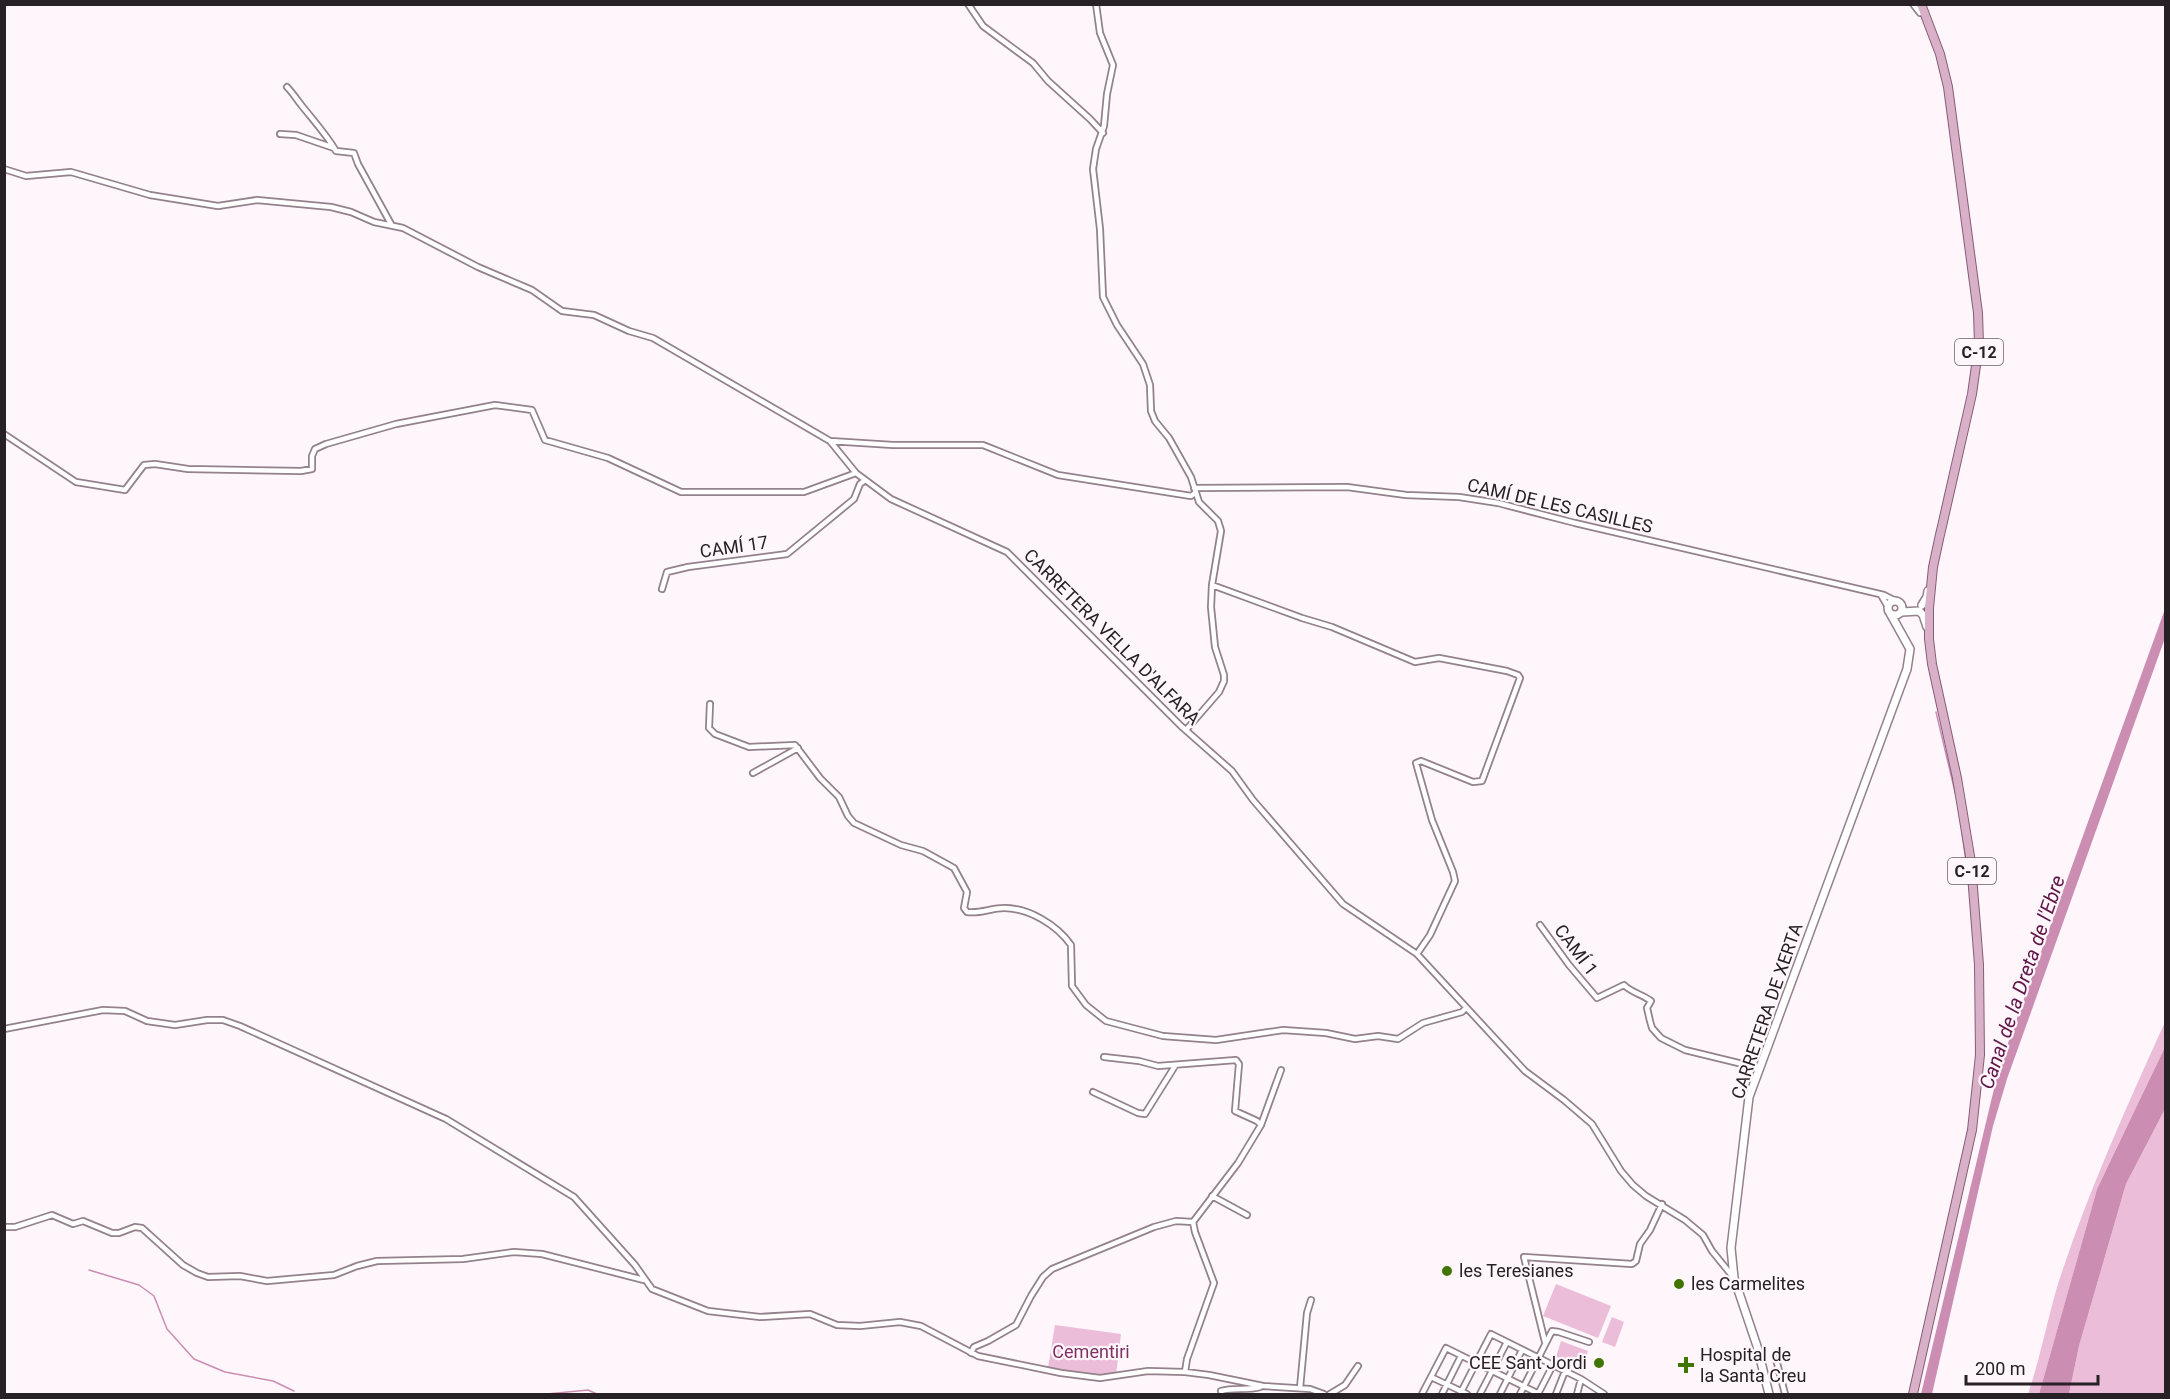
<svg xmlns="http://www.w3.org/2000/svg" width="2170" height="1399" font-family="Roboto,sans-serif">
  <rect width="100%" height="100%" fill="#fef6fa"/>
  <path fill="#ecbdd8" d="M2165,1022V1047L2097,1189L2039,1394H2028C2040,1359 2047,1321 2058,1284C2087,1194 2126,1108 2165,1022Z
    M2165,1109V1394H2069L2079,1346L2126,1184Z
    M1556,1284L1611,1306L1598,1338L1543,1316Z
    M1612,1317L1624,1322L1615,1347L1602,1342Z
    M1055,1325L1121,1334L1116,1375H1093L1048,1368Z
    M1561,1341L1588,1351L1584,1366L1556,1357Z"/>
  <path fill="#cc8db2" d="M2165,609V638L2007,1079L1993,1126L1932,1394H1921L1999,1068Z
    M2165,1047V1109L2126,1184L2079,1346L2069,1394H2039L2097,1189Z"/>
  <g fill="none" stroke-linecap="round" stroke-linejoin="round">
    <path stroke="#cc8db2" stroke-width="1.5" d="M1936,712L1956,796
      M1962,833L1970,891
      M89,1270L139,1285L154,1296L167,1329L194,1359L225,1372L273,1381L294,1391
      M547,1394L588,1390L597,1394"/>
    <defs>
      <path id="minor" d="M968,4L983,26L1033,63L1048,81L1090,119L1103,133
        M1096,4L1100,33L1113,65L1107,94L1104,126L1096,149L1093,169L1100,229L1103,297L1117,325L1143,364L1150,385L1151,411L1155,421L1169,438L1191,477L1199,502L1218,521L1221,531L1212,585L1211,607L1215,647L1224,675V681L1219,692L1186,730
        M1913,4L1920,13H1924
        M287,87C293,93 297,100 302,106C314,121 326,134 336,151L354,153L358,164L391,224
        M280,134L296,135L334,148
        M4,169L26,176L71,172L150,195L218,206L257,200L331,207L351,212L374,222L403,228L478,267L532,290L562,311L594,315L629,331L653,338L830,441L856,473L891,499L1007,552L1181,726L1232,771L1253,800L1343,904L1417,954L1525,1071L1564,1100L1592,1124L1621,1171L1633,1185L1646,1196L1685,1220L1703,1235L1712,1251L1734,1278
        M4,434L76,482L125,490L144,465L155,464L188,469L301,471L312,469V456L315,449L326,444L396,424L495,405L532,410L545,440L608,458L681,492H804L856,473
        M830,441L893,445H983L1058,475L1191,496L1195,493
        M1194,488L1347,487L1406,495L1459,497L1498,503L1575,523L1884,595L1896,601
        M1212,585L1302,618L1332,627L1415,662L1439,658L1507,671L1518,675L1520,678L1482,781L1473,782L1421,761L1416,763L1432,820L1453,872L1455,881L1430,935L1417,954
        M662,589L667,572L688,567L787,554L854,499L860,484L864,481
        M1881,595L1888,607
        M710,704L709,728L715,734L749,747L795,745L820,778L839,797L848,816L854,823L901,845L923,851L954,868L967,892L964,908L967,912C980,914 991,908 1004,908C1029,908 1057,925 1071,945L1072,986L1086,1005L1106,1021L1163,1036L1216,1040L1283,1030L1326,1033L1355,1039L1378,1036L1398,1039L1423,1023L1462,1012L1466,1008
        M753,773L798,748
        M1540,925L1569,965L1597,998L1624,985C1632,993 1642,994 1651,1001L1647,1008L1650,1021L1652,1028L1661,1038L1685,1050L1759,1068
        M4,1029L103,1010L125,1011L147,1021L175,1025L207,1020H223L240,1026L446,1119L574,1197L635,1265L652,1289L708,1311L760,1317L810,1314L837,1325L860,1326L900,1322L921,1326L978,1356L1061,1373L1100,1378L1148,1371L1185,1372L1209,1375L1263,1386L1310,1389L1324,1394
        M1104,1057L1139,1061L1158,1066L1236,1060L1239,1064L1235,1111L1257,1121L1261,1125
        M1093,1092L1138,1113L1145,1114L1175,1066
        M1212,1196L1247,1215
        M4,1227H15L52,1215L73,1224L83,1221L112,1233H119L135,1227L142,1228L183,1265L197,1273L208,1277L240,1276L267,1281L334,1275L357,1266L377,1261L463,1259L514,1252L542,1254L644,1280
        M1545,1342L1524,1257L1632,1264L1636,1261L1640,1244L1650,1230L1662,1204
        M971,1353L974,1347L988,1341L1016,1325L1031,1296L1043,1277L1052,1269L1154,1227L1176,1221L1193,1222
        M1776,1359L1785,1394
        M1185,1372L1187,1359L1214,1283L1195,1232L1193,1222L1238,1163L1261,1125L1281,1070
        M1431,1377L1467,1394
        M1300,1388L1307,1313L1311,1300
        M1221,1391C1234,1387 1247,1391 1260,1387
        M1330,1394L1345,1385L1358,1366
        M1422,1394L1446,1348L1539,1394
        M1442,1394L1461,1356
        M1460,1394L1491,1334L1581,1379L1604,1394
        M1480,1394L1507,1342
        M1500,1394L1522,1350
        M1520,1394L1552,1331L1559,1332L1589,1342
        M1538,1394L1553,1365
        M1556,1394L1565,1371
        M1577,1394L1581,1379"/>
      <path id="secondary" d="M1888 608a7 7 0 1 1 14 0a7 7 0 1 1-14 0Z
        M1922,605L1927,597L1928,591
        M1902,612L1919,611L1923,615L1927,627
        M1769,1394L1757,1346L1734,1278L1731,1248L1749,1097L1907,669L1910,649L1890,613"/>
      <path id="primary" d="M1921,4L1940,54L1948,87L1978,313L1979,344L1972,394L1940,535
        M1913,1394L1972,1130L1980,1055L1979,965L1971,862L1957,778L1932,664L1929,639V608L1933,567L1941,530"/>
    </defs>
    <use href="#minor" stroke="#93818b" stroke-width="8"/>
    <use href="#secondary" stroke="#93818b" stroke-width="10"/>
    <use href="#primary" stroke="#895c77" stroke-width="10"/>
    <use href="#minor" stroke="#fff" stroke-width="4.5"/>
    <use href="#secondary" stroke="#fff" stroke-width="7"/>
    <use href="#primary" stroke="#d8b0c8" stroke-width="8"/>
  </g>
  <g fill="#407500" stroke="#fef6fa" stroke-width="2">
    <circle cx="1447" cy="1271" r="6"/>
    <circle cx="1679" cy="1284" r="6"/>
    <circle cx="1599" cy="1363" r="6"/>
    <path d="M1683 1356h6v6h6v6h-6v6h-6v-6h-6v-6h6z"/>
  </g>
  <g text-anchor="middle" stroke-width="4.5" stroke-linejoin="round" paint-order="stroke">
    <g fill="#fef6fa" stroke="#686064" stroke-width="1.5">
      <rect x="1955" y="339" width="48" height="26" rx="4.5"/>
      <rect x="1948" y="858" width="48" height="26" rx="4.5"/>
    </g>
    <g font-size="16" font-weight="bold" fill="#272024">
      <text x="1979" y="358">C-12</text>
      <text x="1972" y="877">C-12</text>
    </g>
    <g font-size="18" fill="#272024" stroke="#fef6fa">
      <text transform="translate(1560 506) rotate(13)" y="6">CAMÍ DE LES CASILLES</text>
      <text transform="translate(734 547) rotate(-8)" y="6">CAMÍ 17</text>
      <text transform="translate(1112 637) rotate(45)" y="6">CARRETERA VELLA D'ALFARA</text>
      <text transform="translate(1576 950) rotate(53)" y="6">CAMÍ 1</text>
      <text transform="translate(1767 1011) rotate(-71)" y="6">CARRETERA DE XERTA</text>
    </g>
    <g font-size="18" fill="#272024" stroke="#fef6fa" text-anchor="start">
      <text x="1459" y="1277">les Teresianes</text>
      <text x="1691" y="1290">les Carmelites</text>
      <text x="1700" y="1361">Hospital de<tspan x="1700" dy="21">la Santa Creu</tspan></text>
      <text x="1587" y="1369" text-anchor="end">CEE Sant Jordi</text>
    </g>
    <g font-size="18" fill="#7e3263" stroke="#fef6fa">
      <text x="1091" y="1358">Cementiri</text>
    </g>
    <g font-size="20" font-style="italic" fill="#601648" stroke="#fef6fa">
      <text transform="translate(2022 982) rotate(-71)" y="7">Canal de la Dreta de l'Ebre</text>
    </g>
  </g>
  <rect width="2170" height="1399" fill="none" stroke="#272024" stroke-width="12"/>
  <path d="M1966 1375v9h132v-9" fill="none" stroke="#272024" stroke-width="3"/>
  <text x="1975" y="1375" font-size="18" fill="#272024" stroke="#fef6fa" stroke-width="4.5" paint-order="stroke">200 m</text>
</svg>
